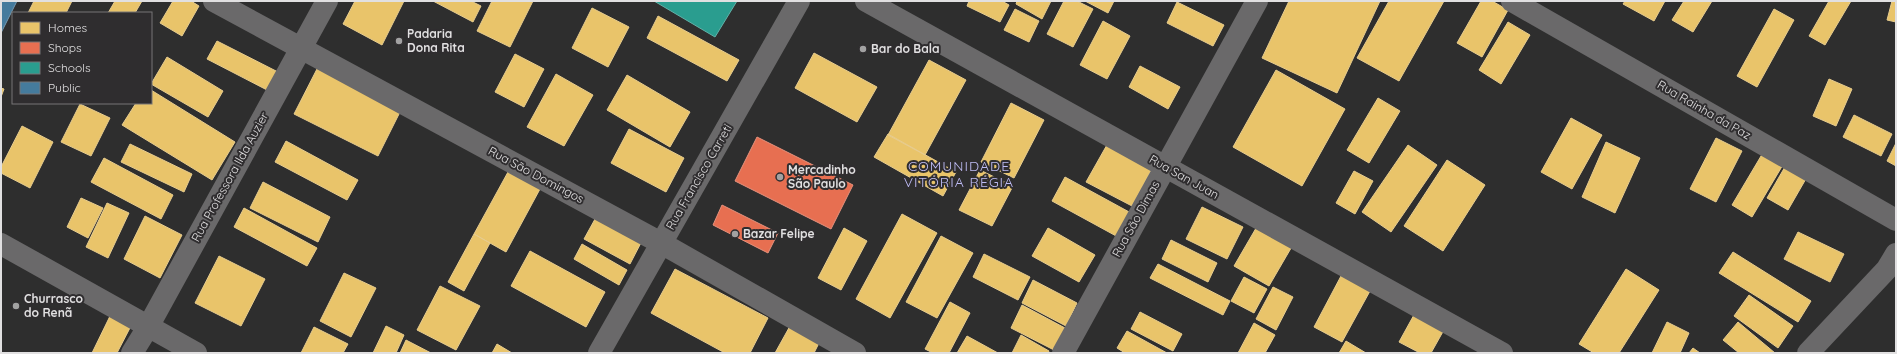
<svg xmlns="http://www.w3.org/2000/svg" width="1897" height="354" font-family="Quicksand,sans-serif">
  <rect width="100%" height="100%" fill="#2e2e2e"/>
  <path fill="#e9c46a" stroke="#e7cc8e" d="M34,1H72L66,13H28Z
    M115,1H142L135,13H108Z
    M173,1H191L199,6L182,36L160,23Z
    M355,1H404L382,45L343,24Z
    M433,1H471L481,6L473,22Z
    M492,1H533L510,47L477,31Z
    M969,1H1002L1009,5L1000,22L967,6Z
    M1017,1H1051L1042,19L1016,4Z
    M1064,1H1077L1093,9L1073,47L1047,34Z
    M1085,1H1114L1108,13Z
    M1289,1H1380L1337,93L1262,58Z
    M1389,1H1444L1399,81L1357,58Z
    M1481,1H1492L1508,10L1482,57L1457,43Z
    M1625,1H1665L1654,21L1623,4Z
    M1684,1H1712L1693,32L1672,20Z
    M1829,1H1851L1825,45L1809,36Z
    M1892,1H1896V22L1887,20Z
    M1177,2L1224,25L1213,46L1167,23Z
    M592,8L629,27L608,67L572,48Z
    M1015,9L1039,21L1029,42L1004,30Z
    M1774,9L1794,20L1757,87L1737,76Z
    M658,16L739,60L727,81L647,38Z
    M1103,21L1130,36L1107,79L1080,65Z
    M1508,22L1530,35L1501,84L1479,70Z
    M217,41L278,72L269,91L207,59Z
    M814,53L877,87L857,122L795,88Z
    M515,54L544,69L524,107L495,92Z
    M167,57L223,91L208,117L151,84Z
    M929,60L966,80L925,155L888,135Z
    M1140,66L1180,87L1168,109L1129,87Z
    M318,67L402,108L378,156L294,114Z
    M1276,70L1345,109L1302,186L1233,147Z
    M556,74L593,95L564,146L527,127Z
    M627,75L690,112L670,147L607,110Z
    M1829,79L1852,89L1836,126L1813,116Z
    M1,88L4,89L1,97Z
    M151,90L235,142L212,180L122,125L136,103H151Z
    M1378,98L1400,111L1369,163L1347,150Z
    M1011,103L1044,120L1014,178L981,162Z
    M80,104L110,118L91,156L61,142Z
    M1854,115L1892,134L1881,156L1843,137Z
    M1571,118L1602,135L1572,189L1541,172Z
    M22,126L53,142L30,188L1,173V167Z
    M629,129L684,158L666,192L611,163Z
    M888,134L956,172L943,196L874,157Z
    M1716,138L1742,151L1716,202L1690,189Z
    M286,141L358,180L347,200L275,162Z
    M1606,142L1640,158L1615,213L1582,197Z
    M1108,143L1153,167L1132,206L1086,182Z
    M1896,143V166L1887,161Z
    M130,144L192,174L184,192L121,162Z
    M1408,145L1437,165L1391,232L1362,212Z
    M1764,151L1784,163L1752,217L1732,205Z
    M104,158L173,195L161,219L91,182Z
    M1447,160L1485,185L1443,251L1404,226Z
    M1786,165L1807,177L1788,210L1767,198Z
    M980,170L1013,186L992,226L959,210Z
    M1354,171L1373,181L1355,214L1336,203Z
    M508,172L540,189L506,252L474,234Z
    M1065,177L1131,213L1118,237L1052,201Z
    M263,182L330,217L318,242L250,208Z
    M81,198L103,208L88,238L67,227Z
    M107,203L129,213L108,258L86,247Z
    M1202,207L1243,227L1227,259L1186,239Z
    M244,208L317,248L307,266L234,227Z
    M600,210L645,235L630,264L584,239Z
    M902,214L937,233L890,318L856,299Z
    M145,216L182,235L160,278L124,259Z
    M1259,223L1294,243L1269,286L1234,266Z
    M844,228L867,241L841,290L818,278Z
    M1048,228L1095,255L1079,282L1032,256Z
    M1798,232L1844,254L1830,282L1784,259Z
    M474,234L490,243L464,291L448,282Z
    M941,236L973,253L937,318L906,302Z
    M1171,240L1217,263L1208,282L1162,259Z
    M582,244L627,270L619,285L574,259Z
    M530,251L605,292L586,327L511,286Z
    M1733,252L1811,301L1798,322L1719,273Z
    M984,254L1030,277L1018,300L973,277Z
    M219,256L265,279L241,326L195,303Z
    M1158,264L1230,301L1223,315L1150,278Z
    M675,269L768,318L750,353H725L651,313Z
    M1626,269L1659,290L1619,353H1594L1579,344Z
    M344,273L376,288L351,337L320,321Z
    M1341,276L1370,291L1342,342L1314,327Z
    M1244,277L1267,289L1254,313L1231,301Z
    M1033,280L1077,303L1066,326L1022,303Z
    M440,286L480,306L456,350L417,330Z
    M1273,287L1293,297L1276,330L1256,319Z
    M1749,295L1793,326L1778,348L1734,316Z
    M950,302L970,313L949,353H933L925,349Z
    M1022,305L1065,328L1054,350L1011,328Z
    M1140,312L1182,334L1173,351L1131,329Z
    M1415,313L1445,328L1431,353H1420L1399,342Z
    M111,314L132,324L117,353H92Z
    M1667,322L1689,333L1680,353H1652Z
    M1738,322L1775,353H1739L1723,340Z
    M1254,323L1275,335L1265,353H1238Z
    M386,326L404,335L396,353H373Z
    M790,326L819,343L814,353H775Z
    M314,327L348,344L343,353H301Z
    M1127,331L1167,353H1125L1117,348Z
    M1021,335L1049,351L1048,353H1012Z
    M967,336L998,353H957Z
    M406,340L431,353H400Z
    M1346,341L1366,353H1339Z
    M497,344L512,353H492Z
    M1693,348L1700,353H1689Z"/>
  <path fill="#e76f51" stroke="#e5917c" d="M757,137L853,185L831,229L735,181Z
    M722,205L778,233L768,253L713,225Z"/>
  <path fill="#2a9d8f" stroke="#61b1a8" d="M654,1H737L715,37Z"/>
  <path fill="#457b9d" stroke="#7499b1" d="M1,1H17L1,33Z"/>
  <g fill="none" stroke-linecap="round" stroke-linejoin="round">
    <path stroke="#6a696a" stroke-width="22" d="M214,1L661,243L855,353
      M866,1L1502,353
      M1512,1L1896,220
      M1,244L196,353
      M132,353L148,327L327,1
      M599,353L799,1
      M1063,353L1257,1
      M1808,353L1887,269L1896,254"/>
  </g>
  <g fill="#a2a2a2" stroke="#2f2d2f" stroke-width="1.5">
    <circle cx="399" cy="41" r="4"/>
    <circle cx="863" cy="49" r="4"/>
    <circle cx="780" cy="177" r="4"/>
    <circle cx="735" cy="234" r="4"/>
    <circle cx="16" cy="306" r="4"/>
  </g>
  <g text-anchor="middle" stroke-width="4" stroke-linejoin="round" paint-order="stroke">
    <g font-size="12" font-weight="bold" fill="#e1e0e1" stroke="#2f2d2f" text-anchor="start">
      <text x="407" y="38">Padaria<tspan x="407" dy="14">Dona Rita</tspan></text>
      <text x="871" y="53">Bar do Bala</text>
      <text x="788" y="174">Mercadinho<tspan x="788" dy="14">São Paulo</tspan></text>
      <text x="743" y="238">Bazar Felipe</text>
      <text x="24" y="303">Churrasco<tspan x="24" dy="14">do Renã</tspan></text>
    </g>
    <g font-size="12" fill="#e1e0e1" stroke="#2f2d2f">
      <text transform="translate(1704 110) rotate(30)" y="4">Rua Rainha da Paz</text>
      <text transform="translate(536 175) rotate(28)" y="4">Rua São Domingos</text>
      <text transform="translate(230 177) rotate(-61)" y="4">Rua Professora Ilda Auzier</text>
      <text transform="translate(699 177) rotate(-60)" y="4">Rua Francisco Carreti</text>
      <text transform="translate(1184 177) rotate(29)" y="4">Rua San Juan</text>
      <text transform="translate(1136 219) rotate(-61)" y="4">Rua São Dimas</text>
    </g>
    <g font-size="14" letter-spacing="1" fill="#bebcf5" stroke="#2f2d2f">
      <text x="959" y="171">COMUNIDADE<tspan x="959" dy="16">VITÓRIA RÉGIA</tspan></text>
    </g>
  </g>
  <rect width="1897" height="354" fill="none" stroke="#e1e0e1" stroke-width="4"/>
  <rect x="12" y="12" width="140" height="92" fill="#2f2d2f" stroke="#767576"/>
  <rect x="20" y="22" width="20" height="12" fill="#e9c46a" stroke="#767576"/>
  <text x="48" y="32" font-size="12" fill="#e1e0e1">Homes</text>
  <rect x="20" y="42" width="20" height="12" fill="#e76f51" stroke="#767576"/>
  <text x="48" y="52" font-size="12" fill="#e1e0e1">Shops</text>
  <rect x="20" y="62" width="20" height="12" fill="#2a9d8f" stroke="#767576"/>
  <text x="48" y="72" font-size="12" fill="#e1e0e1">Schools</text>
  <rect x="20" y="82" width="20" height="12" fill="#457b9d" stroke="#767576"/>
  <text x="48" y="92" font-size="12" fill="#e1e0e1">Public</text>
</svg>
